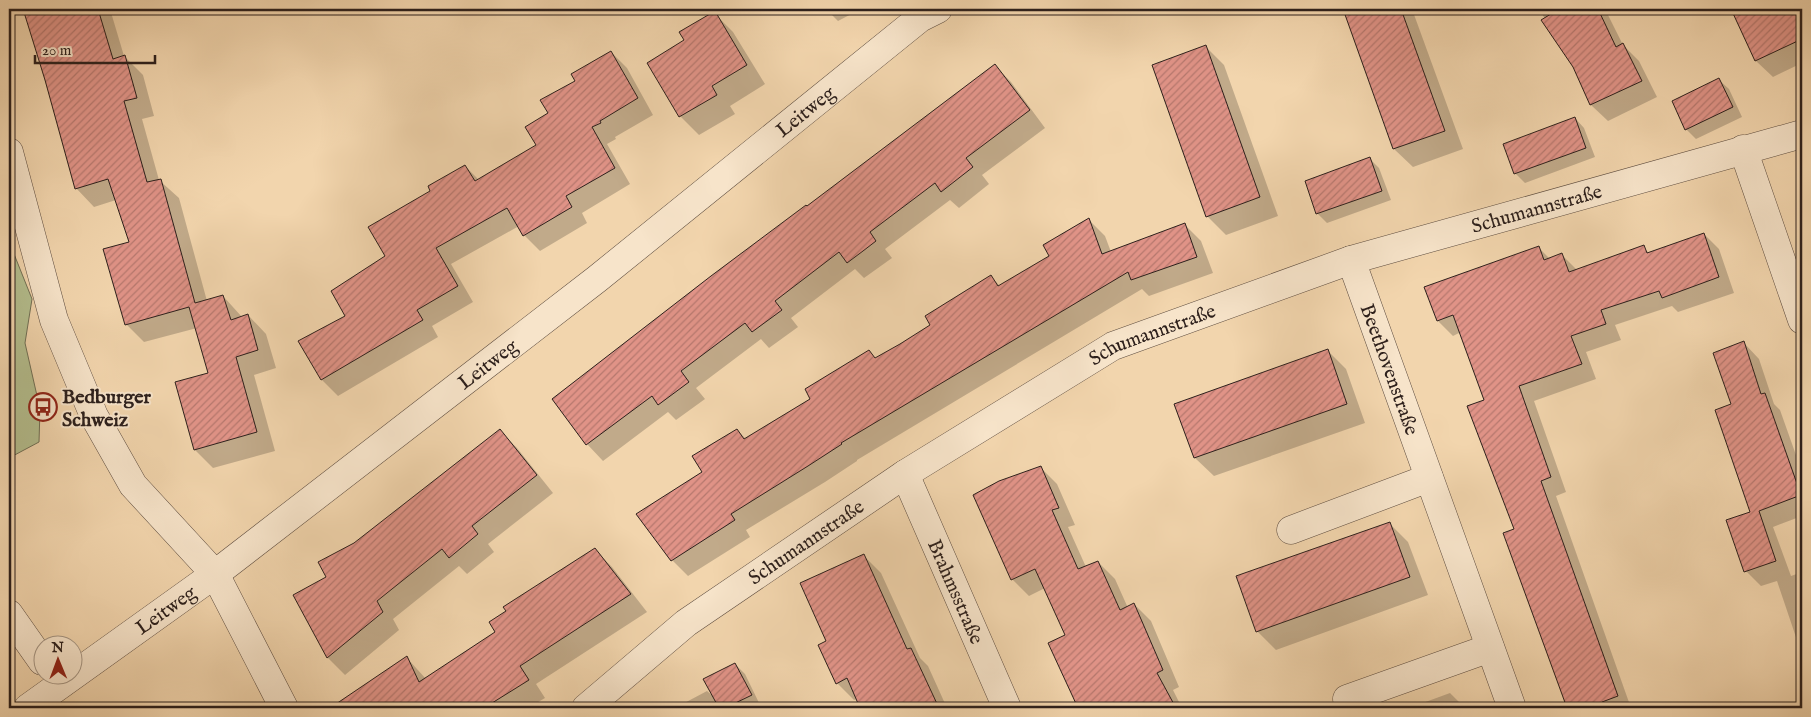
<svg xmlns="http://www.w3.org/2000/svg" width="1811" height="717" font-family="'IM FELL English',serif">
  <defs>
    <pattern id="building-hatch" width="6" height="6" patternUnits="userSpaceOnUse" patternTransform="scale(1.25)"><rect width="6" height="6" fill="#e09387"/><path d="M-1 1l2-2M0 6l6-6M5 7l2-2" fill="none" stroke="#b6786e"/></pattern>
  </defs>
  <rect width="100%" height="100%" fill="#f2d5ad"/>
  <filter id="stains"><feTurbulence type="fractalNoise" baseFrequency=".004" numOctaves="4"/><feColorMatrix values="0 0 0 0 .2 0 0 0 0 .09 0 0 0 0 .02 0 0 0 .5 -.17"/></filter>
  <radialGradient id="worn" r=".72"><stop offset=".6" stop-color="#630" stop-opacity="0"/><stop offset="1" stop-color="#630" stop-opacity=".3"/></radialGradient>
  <path fill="#b4be8e" stroke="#706f55" d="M14,254L32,299L25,343L40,409L39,442L9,458V255Z"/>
  <path fill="#0003" d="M24,9H110L124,56L143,75L154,116L142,119L159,180L179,198L207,301L223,296L242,317L248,315L266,334L276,368L254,375L275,451L213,468L195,450L209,374L197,328L144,342L126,324L131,243L116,200L94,207L76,188Z
    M747,9H762L752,14Z
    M826,9H861L838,21Z
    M1344,9H1412L1463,149L1413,167L1394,149Z
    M1539,9H1605L1623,45L1639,61L1657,97L1608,121L1591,105L1574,67Z
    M1731,9H1802V63L1773,77L1756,61Z
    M714,13L733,32L765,84L730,106L735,114L699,135L680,116L686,40Z
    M1205,46L1224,65L1278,216L1226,235L1207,216Z
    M611,52L627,68L653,115L615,137L616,139L607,144L630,184L582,213L587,223L540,251L524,235L519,226L451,264L473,302L432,326L438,337L338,396L322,380L300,342L347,316L432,191L465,166L479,180L538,145L550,114L577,81Z
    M995,66L1011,82L1045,128L982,175L989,184L959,208L950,200L885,249L892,258L864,278L855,269L791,318L798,327L769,348L761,339L696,388L705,399L676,420L668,412L603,461L587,444L807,208Z
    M1719,80L1729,89L1742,117L1696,139L1686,129Z
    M1575,118L1584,128L1595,157L1525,183L1515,173Z
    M1370,159L1379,168L1391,200L1327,223L1317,213Z
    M1089,220L1105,236L1111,252L1185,225L1201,241L1213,273L1149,296L1142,289L857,460V461L825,482L746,530L750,537L688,576L672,560L704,472L737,430L746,439L812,399L869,352L876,359L931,326L991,277L1000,286L1050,257Z
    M1704,234L1719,249L1734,293L1678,312L1672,306L1615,325L1621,340L1586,352L1596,379L1534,401L1566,492L1556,496L1631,708H1568L1505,534L1516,530L1486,400L1461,332L1453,336L1438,321L1426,288L1539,248L1550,259L1562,255L1578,271L1643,247L1649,253Z
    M1744,343L1759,359L1774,404L1780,410L1802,472V516L1773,527L1791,576L1802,572V655L1777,581L1761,586L1746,571L1751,513L1732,405Z
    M1327,350L1346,369L1365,423L1214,476L1195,458L1175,404Z
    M500,431L517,448L553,493L488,544L494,552L467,574L459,566L393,619L399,630L345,675L328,658L295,595L328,578L355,544Z
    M1040,467L1057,484L1075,525L1068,527L1086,567L1098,562L1115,579L1128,608L1134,604L1151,621L1179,687L1173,690L1182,708H1079L1050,643L1067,635L1045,588L1029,596L1012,579Z
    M1389,523L1408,542L1428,595L1276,650L1257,631Z
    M595,550L612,567L647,612L536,684L545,698L528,708H354L348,697L407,658L426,679L497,633Z
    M864,556L881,573L920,658L928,666L947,708H861L857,699L854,700L837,683L828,641Z
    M735,664L745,674L760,705L753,708H675L707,691L714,697Z
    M1450,693L1465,708H1409Z"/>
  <path fill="url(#building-hatch)" stroke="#2d201c" d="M23,9H98L113,59L125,55L137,98L124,101L147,182L161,179L195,303L223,295L231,320L248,314L258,350L236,357L257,432L194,450L175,382L208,373L189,307L125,325L103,249L129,242L108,179L75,189L45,80Z
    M1343,9H1401L1445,131L1393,149Z
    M1559,9H1598L1616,47L1623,43L1642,81L1590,105L1573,67L1541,20Z
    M1731,9H1802V39L1755,61Z
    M715,11L747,65L712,86L717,95L679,117L647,63L684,40L679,32Z
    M1206,45L1260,197L1206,217L1152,65Z
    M611,51L638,98L600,121L601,123L592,127L615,168L566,196L572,207L523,236L507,208L436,248L458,286L417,310L423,320L321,380L298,341L345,316L331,291L385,256L368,227L430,191L428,186L465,165L475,181L536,145L525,127L548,113L540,100L575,81L571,74Z
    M995,64L1030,110L966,158L973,167L941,192L935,183L870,232L876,241L863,251L847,263L839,252L775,301L782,310L752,332L745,323L681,371L689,382L658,405L652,396L586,445L552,399L711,276L806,205L807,206Z
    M1719,78L1733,107L1685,130L1672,101Z
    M1575,117L1586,148L1514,174L1503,144Z
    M1370,157L1382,191L1316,214L1305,181Z
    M1089,218L1102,254L1185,223L1197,257L1131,280L1128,272L841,443L842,444L808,466L731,514L735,520L671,561L636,514L702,472L692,456L737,429L744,439L810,399L805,389L869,350L875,358L900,344L930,325L925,316L991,275L998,286L1049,256L1043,245Z
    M1704,233L1719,277L1662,298L1659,291L1601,310L1606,324L1571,336L1582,364L1519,386L1551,477L1541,481L1618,696L1602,702L1604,708H1567L1503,533L1514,529L1467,406L1484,400L1453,315L1437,321L1424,287L1539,246L1544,260L1562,253L1569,272L1644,245L1647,253Z
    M1744,341L1761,394L1765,393L1801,495L1759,511L1776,561L1744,572L1726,520L1750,512L1715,410L1731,404L1713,353Z
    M1328,349L1347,404L1194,458L1174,404Z
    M500,429L537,475L472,526L478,534L449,558L442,549L377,601L383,612L327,658L293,595L326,577L318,562L354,543Z
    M1041,466L1059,508L1052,510L1078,569L1098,561L1120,610L1134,603L1163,670L1157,673L1176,708H1078L1048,643L1065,635L1035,569L1011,580L973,495L999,481Z
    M1390,522L1410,577L1256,632L1236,576Z
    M595,548L631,594L520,666L529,680L484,708H330L407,656L419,682L495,632L489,622L506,611L503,607Z
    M864,554L907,649L911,648L939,708H860L847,678L836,684L818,645L826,641L800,583Z
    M735,663L752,695L725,708H719L703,679Z"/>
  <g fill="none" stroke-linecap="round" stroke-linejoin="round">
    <defs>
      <g id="minor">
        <path d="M1743,149L1802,320"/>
        <path d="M9,152L54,320L94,416L133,485L215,574L284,708"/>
        <path id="s1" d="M1351,260L1512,708"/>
        <path id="s2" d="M905,474L1007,708"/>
        <path d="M1291,530L1429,478"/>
        <path d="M9,614L42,661"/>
        <path d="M1347,699L1490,648"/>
        <path id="s3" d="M28,708L215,574L597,279L920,18L938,9"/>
        <path id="s4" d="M586,708L686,623L905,474L1113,346L1351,260L1802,134"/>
      </g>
    </defs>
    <use href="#minor" stroke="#5e4d40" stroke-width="29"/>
    <use href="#minor" stroke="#f7e4ca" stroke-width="28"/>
  </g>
  <defs>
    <symbol id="bus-ring" viewBox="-11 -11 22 22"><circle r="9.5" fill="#f7e4ca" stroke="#8f2418" stroke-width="1.5"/><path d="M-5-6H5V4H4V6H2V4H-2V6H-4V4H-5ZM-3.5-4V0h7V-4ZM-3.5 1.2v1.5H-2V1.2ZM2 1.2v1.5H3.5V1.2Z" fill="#8f2418"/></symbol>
  </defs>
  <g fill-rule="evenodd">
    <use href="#bus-ring" x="27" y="391" width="32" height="32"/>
  </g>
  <g text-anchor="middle" stroke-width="4" stroke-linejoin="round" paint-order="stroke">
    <g font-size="20" fill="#2d201c" stroke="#f7e4ca">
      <text dy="7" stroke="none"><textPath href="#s3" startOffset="980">Leitweg</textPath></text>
      <text dy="7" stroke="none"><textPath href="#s4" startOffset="1086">Schumannstraße</textPath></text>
      <text dy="7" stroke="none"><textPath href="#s4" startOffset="681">Schumannstraße</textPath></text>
      <text dy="7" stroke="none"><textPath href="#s3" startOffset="574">Leitweg</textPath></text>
      <text dy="7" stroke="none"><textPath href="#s1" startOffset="116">Beethovenstraße</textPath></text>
      <text dy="7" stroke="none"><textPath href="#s4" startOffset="276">Schumannstraße</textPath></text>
      <text dy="7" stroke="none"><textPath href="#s2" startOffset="128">Brahmsstraße</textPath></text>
      <text dy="7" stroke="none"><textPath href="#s3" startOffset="169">Leitweg</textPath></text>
    </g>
    <g font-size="20" font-weight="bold" fill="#2d201c" stroke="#f7e4ca" text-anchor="start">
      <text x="62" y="403">Bedburger<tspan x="62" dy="23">Schweiz</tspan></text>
    </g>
  </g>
  <rect width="1811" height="717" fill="none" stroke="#f2d5ad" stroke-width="30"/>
  <rect x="10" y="10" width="1791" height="697" fill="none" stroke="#2d201c" stroke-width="2.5"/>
  <rect x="15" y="15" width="1781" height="687" fill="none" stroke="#2d201c"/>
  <g transform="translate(58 660) rotate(359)"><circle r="24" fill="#f7e4ca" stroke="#a69684"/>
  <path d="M0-4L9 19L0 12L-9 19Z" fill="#8f2418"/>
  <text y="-8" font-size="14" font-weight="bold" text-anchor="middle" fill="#2d201c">N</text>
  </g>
  <path d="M35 55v8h120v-8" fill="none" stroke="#2d201c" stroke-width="2.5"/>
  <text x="42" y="55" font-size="15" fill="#2d201c" stroke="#f7e4ca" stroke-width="4" paint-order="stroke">20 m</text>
  <rect width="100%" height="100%" filter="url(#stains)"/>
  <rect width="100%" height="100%" fill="url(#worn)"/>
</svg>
